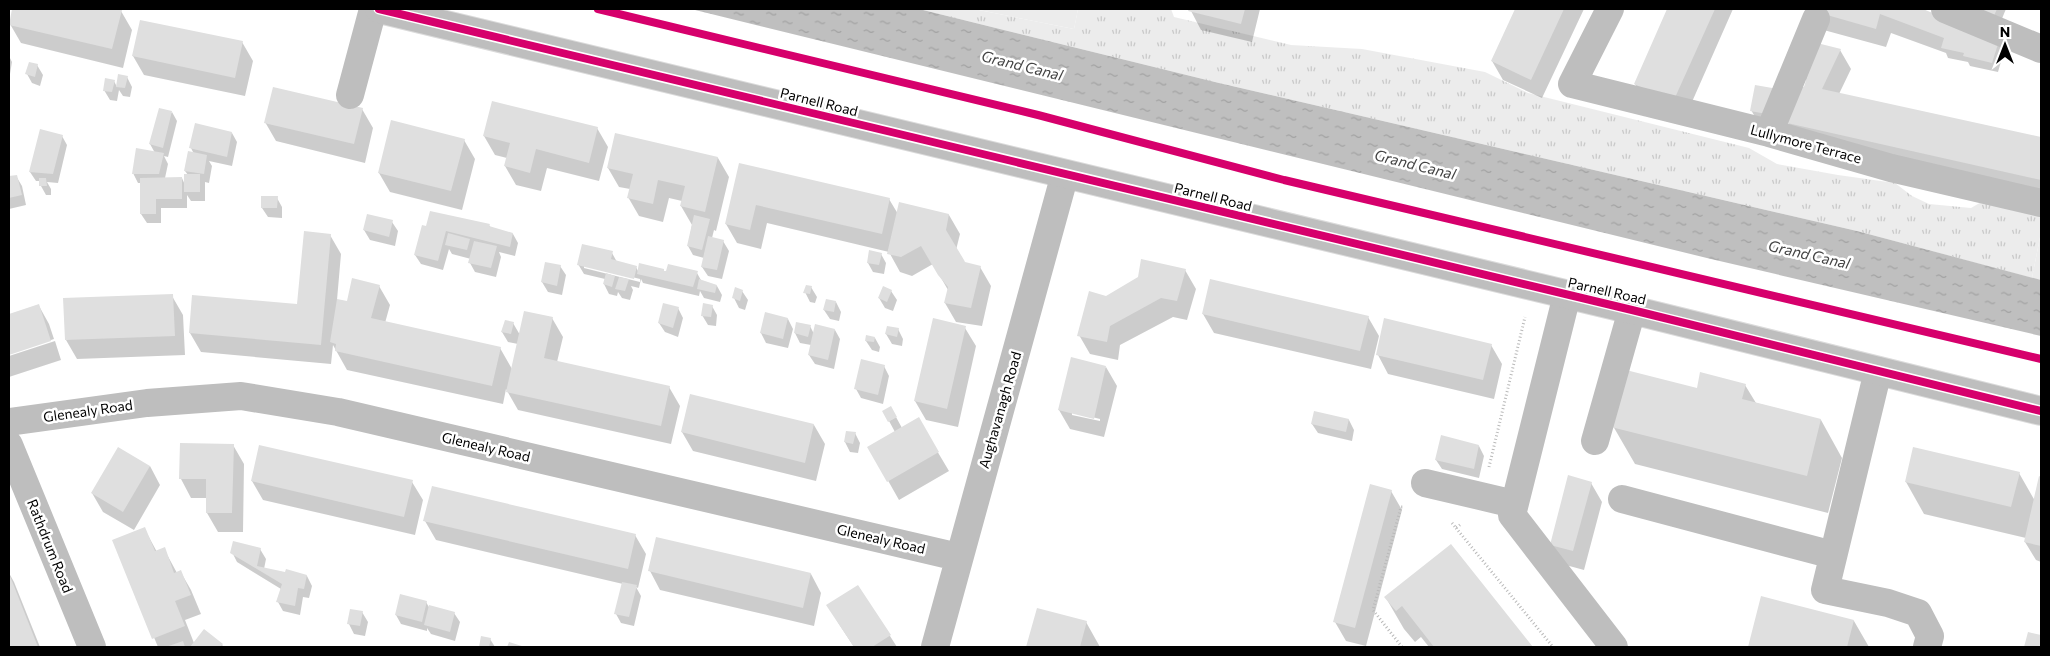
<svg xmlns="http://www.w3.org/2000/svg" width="2050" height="656" font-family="Commissioner,sans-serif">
  <defs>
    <pattern id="grass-tufts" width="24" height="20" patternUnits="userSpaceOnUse" patternTransform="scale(1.25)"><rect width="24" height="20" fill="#ececec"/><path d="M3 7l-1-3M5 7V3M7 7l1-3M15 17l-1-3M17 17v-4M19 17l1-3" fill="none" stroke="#c9c9c9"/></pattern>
    <pattern id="water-ripples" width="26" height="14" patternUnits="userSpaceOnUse" patternTransform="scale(1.25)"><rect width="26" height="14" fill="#bfbfbf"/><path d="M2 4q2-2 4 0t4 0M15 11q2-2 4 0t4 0" fill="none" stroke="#a2a2a2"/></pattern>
  </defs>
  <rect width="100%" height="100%" fill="#fff"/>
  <path fill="url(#grass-tufts)" d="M919,9H974L1074,29L1078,9H1171L1174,17L1291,45L1362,49L1485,72L1528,93L1749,148L1777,164L1838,175L1895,183L1912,196L1929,204L1971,208L1983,201L2041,213V232L2032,278L1857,231L1219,83Z"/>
  <path fill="#ececec" d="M974,9H1078L1074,29Z
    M2041,232V280L2032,278Z"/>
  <path fill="url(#water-ripples)" d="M691,9H919L1219,83L1857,231L2041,280V336L1711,259Z"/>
  <path fill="#0003" fill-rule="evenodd" d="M14,9H112L121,11L132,30L123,68L21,43L10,24Z
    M1190,9H1260L1252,42L1201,30Z
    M1516,9H1584L1542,98L1503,80L1492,61Z
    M1669,9H1733L1684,120L1646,103L1635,84Z
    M1810,9H1919L1998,42L2004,51L1998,72L1970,66L1968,62L1948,58L1946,53L1891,33L1886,47L1820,29Z
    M1968,9H2006L1998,28Z
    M242,42L253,61L245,96L144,75L133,56Z
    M1840,50L1851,69L1839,94L2041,139V196L1799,142L1788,123L1807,81L1803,75Z
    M9,56L12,62L10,74H9Z
    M37,65L43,75L40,86L32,83L27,74Z
    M127,77L132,87L130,97L123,96L119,90L117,101L110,100L104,90L114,81L117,87Z
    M1783,99L1757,120L1751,110Z
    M362,109L373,128L365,163L276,141L265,122Z
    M172,112L177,121L168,157L164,156L168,164L165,178H182L185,185L188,175L185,171L194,154L191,148L232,133L237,142L232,166L209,161L212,166L209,183L205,182V201H191L187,195V208H161V223H147L141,214V183H138L133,173L155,153L150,144Z
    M597,128L608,147L599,181L547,168L541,191L516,185L505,166L507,158L495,155L484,136Z
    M62,136L67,145L58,183L47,182L51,189V195H46L41,186V181H36L30,172Z
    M464,140L475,159L462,210L390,192L379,173Z
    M718,158L729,177L716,231L714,230L712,238L723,241L729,251L722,279L708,276L702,267L704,258L693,255L688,246L692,225L681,206L682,201L669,198L663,222L639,216L628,197L630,189L619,187L608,168Z
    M740,165L889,199L898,214L949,215L960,234L956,250L965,263L980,267L991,286L982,326L956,322L945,303L948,290L933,264L912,276L900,272L889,252L767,223L761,249L737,243L726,224Z
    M16,176L22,186L26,205L9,209V178Z
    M277,198L282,207V218L268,217L262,208Z
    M392,222L398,231L395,246L370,240L364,230Z
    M489,225L491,228L513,234L518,243L515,256L499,252L501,257L496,277L475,272L470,263L471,259L452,254L449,249L443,270L421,264L415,255L423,227Z
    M330,235L341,254L337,300L348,303L379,286L390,305L385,323L500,348L512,369L518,344L508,342L502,332L513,323L520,335L552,318L563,337L557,362L669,387L680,406L671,444L518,410L506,389L503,404L347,370L333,345L331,364L201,352L190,333L298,305Z
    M612,253L617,262L636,267L638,271L697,273L702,282L717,286L722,295L720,302L704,298L700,291L699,296L643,283L641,279L639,288L631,286L633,290L630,300L622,298L618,292L617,296L609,294L604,284L605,279L584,274L578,264ZM584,265L640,279V282L584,268Z
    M881,254L886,263L884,274L873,272L868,263Z
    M560,266L566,275L562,295L548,292L542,282Z
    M1185,270L1196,289L1187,320L1173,317L1120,345L1118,360L1090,354L1079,335L1107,297Z
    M811,287L817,297L815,303L810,302L805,292Z
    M742,291L748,300L745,310L739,308L734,298Z
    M891,291L897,300L893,311L885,308L879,298Z
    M172,296L183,315L185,355L77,359L66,340Z
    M836,302L841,312L839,321L830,319L824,310Z
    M39,306L49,324L54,339L9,354V315Z
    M712,306L717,315L716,326L708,325L702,315Z
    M678,308L683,318L678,337L665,332L659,323Z
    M1203,314L1368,317L1379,336L1371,369L1214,333Z
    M788,319L793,329L788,348L766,343L761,333Z
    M810,326L814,334L835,330L840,339L834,369L815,364L809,355L811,345L800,343L795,333Z
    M965,328L976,346L958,427L926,420L915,401Z
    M898,329L903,339L902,346L892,344L886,334Z
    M875,338L880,347L879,352L872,350L866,341Z
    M55,341L61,360L9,377V356Z
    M1491,345L1502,364L1494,399L1388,374L1378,355Z
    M884,366L889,376L883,404L861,398L856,389Z
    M1106,367L1117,386L1104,437L1070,429L1059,410ZM1072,412L1100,419V421L1072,415Z
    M1745,385L1756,403L1821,420L1842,458L1828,513L1635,464L1613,426L1698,389Z
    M896,417L902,428L918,419L949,471L899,500L869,447L895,432L889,421Z
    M1349,420L1354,430L1352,441L1318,433L1312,424Z
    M814,425L825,444L816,481L693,451L682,432Z
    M855,433L860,443L858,453L850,452L845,442Z
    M233,445L244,464L243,532H218L207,513V498H191L181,479Z
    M1479,446L1484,456L1479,478L1442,469L1436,460Z
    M150,466L160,485L134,530L103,512L92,493Z
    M2019,473L2035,501L2041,478V562L2036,560L2025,542L2026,538L1924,514L1906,482Z
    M252,481L412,482L423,500L415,535L263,500Z
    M1591,483L1602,502L1584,570L1562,564L1551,545Z
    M1391,491L1402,510L1366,646L1346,641L1335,622Z
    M425,521L635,535L646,554L638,588L636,587L641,596L634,626L621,623L616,614L623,584L436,540Z
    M144,528L157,552L164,549L177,573L180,571L191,590L201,614L185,620L194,643L222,644L223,647H158L114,541Z
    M1451,546L1531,647H1429L1421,637L1415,642L1404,629L1386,598Z
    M260,549L266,559L264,569L307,576L312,586L309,598L303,597L300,615L283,611L278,602L281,589L237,562L232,552Z
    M650,571L811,574L821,593L814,626L660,590Z
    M9,573L14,582L40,647H9Z
    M858,586L890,636L897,647H854L839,624L828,606Z
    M1762,597L1854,621L1869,647H1749Z
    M426,602L430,609L454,613L460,622L455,641L431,634L427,628V631L401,624L396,615Z
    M1038,609L1086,622L1100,647H1027Z
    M362,612L368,622L365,636L354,634L349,624Z
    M482,637L490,639L495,647H480Z"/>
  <path fill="#dfdfdf" d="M12,9H117L122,10L112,49L9,25Z
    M1189,9H1245L1241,24L1188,11Z
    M1515,9H1564L1531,80L1491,61Z
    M1667,9H1715L1673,102L1634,84Z
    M1806,9H1923L1999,41L1992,63L1963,56L1964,53L1941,48L1944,38L1880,14L1876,29Z
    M1968,9H1997L1992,20Z
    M140,20L243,41L235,78L132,56Z
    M1817,43L1841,49L1822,89L2041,137V180L1787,123L1796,85L1804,87Z
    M29,62L38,64L35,77L25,74Z
    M118,74L128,76L125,88L116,87Z
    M105,78L115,80L112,92L103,91Z
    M1755,85L1778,89L1767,114L1750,111Z
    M273,87L363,108L354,144L264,123Z
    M492,101L598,127L589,163L536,149L530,173L504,166L510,143L483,136Z
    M159,108L172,111L163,148L149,144Z
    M391,120L465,139L451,191L378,173Z
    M195,123L232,132L227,157L189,148Z
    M40,129L63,135L53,174L29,172Z
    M615,133L718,157L705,212L680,206L685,186L658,180L653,204L627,198L633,174L607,168Z
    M136,148L164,153L159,174H132Z
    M188,151L207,155L204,174L184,171Z
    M739,163L890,198L882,234L756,205L750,230L725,224Z
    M184,174H200V192H184Z
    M17,175L22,195L9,198V176Z
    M182,177V199H156V214H140V178Z
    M39,178H46L47,186H39Z
    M261,196H278L277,208H261Z
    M899,202L949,214L946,230L964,260L965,262L981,266L971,308L944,303L948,287L938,275L921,246L901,257L887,254Z
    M430,211L490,224L489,226L513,233L510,247L446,231L438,261L414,255L422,225L426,226Z
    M367,214L393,220L389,237L363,230Z
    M694,215L710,219L702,250L687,246Z
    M304,231L331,234L321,345L189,333L192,295L297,304Z
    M448,233L470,239L467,250L445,245Z
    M708,236L724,240L717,270L701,267Z
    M474,241L497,246L491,268L468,263Z
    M582,244L613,251L611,259L637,266L634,279L577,265Z
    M869,250L882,253L879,265L867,263Z
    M1141,259L1186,269L1177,301L1161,298L1110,326L1107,342L1077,336L1089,291L1106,296L1138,277Z
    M545,262L561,265L557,286L541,282Z
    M639,263L664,269V271H666L668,264L698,271L693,287L637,274Z
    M606,273L615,276L612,287L603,284Z
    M619,277L629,279L625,291L615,289Z
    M352,278L380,285L371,318L501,347L492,386L335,351L336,344L330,342L337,299L347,301Z
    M699,279L717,285L715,293L697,289Z
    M1210,279L1369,316L1360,351L1202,314Z
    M806,285L812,286L810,294L803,293Z
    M883,286L892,290L887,302L878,298Z
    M735,287L743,290L740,301L732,298Z
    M173,294L175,336L65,340L63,298Z
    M826,299L836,301L834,312L823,310Z
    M663,303L679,307L673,328L658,323Z
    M703,303L713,305L711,317L701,316Z
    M39,304L51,341L9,355V314Z
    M524,311L553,317L544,358L670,386L661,426L506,392Z
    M765,312L788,318L783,339L760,333Z
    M933,318L966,326L947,409L914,401Z
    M1384,318L1492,344L1483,380L1376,355Z
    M505,320L514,322L511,334L501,332Z
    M796,322L811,325L808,337L794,333Z
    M815,324L835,329L828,360L808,355Z
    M887,326L899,328L897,337L885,334Z
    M866,335L875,337L874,342L865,341Z
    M1071,357L1106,366L1094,419L1058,410Z
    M861,359L885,365L878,395L854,389Z
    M1626,370L1697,388L1700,372L1746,384L1742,399L1821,419L1807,476L1611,427Z
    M690,394L814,424L805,463L681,432Z
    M891,406L897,417L888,422L882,411Z
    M1314,411L1349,419L1346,432L1311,424Z
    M919,417L939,452L887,482L867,447Z
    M846,431L856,432L853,444L844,442Z
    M1441,435L1479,445L1474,469L1435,460Z
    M180,443L234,444L232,513H206V479H179Z
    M259,445L413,480L404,517L251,481Z
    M118,447L150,466L123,512L91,493Z
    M1913,447L2020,472L2011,507L1905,482Z
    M1568,475L1592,482L1573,551L1550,545Z
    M2039,476L2041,477V546L2024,542Z
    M1370,484L1392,490L1355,628L1333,622Z
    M432,486L636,534L628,569L423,521Z
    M145,527L155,551L165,547L174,573L181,570L191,595L175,601L185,626L152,639L112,540Z
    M656,537L811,573L803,608L648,571Z
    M233,541L261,548L257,566L285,572L286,569L307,575L304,589L298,588L295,606L276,602L282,584L230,553Z
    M1451,544L1533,647H1434L1402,606L1396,611L1384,597Z
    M9,574L14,586L38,647H9Z
    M622,582L637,585L629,617L614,614Z
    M858,585L891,635L872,647H854L826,605Z
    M400,594L427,601L422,622L395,615Z
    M1761,596L1854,620L1847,647H1748Z
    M429,605L455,612L450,632L424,625Z
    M1037,608L1087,621L1080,647H1026Z
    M350,609L363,611L360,626L347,624Z
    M204,629L223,644L220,647H190Z
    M2028,632L2041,635V647H2024Z
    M481,636L491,638L489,647H479Z
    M183,641L185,647H166Z
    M509,642L525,647H507Z"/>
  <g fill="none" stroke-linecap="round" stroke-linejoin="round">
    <defs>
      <path id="major" d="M379,9L1632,310L2041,411"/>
    </defs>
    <use href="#major" stroke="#dbdbdb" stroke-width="30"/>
    <path stroke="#b9b9b9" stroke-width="3" stroke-dasharray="1 2.5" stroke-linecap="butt" d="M598,9L1038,115L1284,180L2041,359
      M1489,467L1525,317
      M1452,523L1456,528L1461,524
      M1456,528L1553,647
      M1402,647L1373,610L1401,507H1404"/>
    <path stroke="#bebebe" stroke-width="28" d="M1610,9L1572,84L1769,133L1891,168L2041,203
      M1945,9L2041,49
      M350,95L373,9
      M1769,133L1816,19
      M1567,295L1512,515L1614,647
      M1878,371L1825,590L1888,603L1918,613L1930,636L1927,647
      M9,422L147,403L241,396L338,412L958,557
      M1595,441L1632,310
      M9,445L92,647
      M1425,483L1514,504
      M1622,499L1833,555
      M935,647L1065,174"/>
    <use href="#major" stroke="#bebebe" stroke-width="28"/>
    <defs>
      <path id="cycleway" d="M379,9L1632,310L2041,411
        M598,9L1038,115L1284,180L2041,359"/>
    </defs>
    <use href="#cycleway" stroke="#fff" stroke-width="11"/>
    <use href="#cycleway" stroke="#d6006c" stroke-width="8"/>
  </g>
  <g text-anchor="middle" stroke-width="5" stroke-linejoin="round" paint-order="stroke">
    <g font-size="14" fill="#000" stroke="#fff">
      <text transform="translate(819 102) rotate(14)" y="5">Parnell Road</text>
      <text transform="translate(1806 144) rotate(15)" y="5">Lullymore Terrace</text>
      <text transform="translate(1213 197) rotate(14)" y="5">Parnell Road</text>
      <text transform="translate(1607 291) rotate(13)" y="5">Parnell Road</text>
      <text transform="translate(1000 410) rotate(-74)" y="5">Aughavanagh Road</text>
      <text transform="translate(88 411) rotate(-8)" y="5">Glenealy Road</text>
      <text transform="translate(486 447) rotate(13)" y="5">Glenealy Road</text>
      <text transform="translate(881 539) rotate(13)" y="5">Glenealy Road</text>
      <text transform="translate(50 546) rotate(68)" y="5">Rathdrum Road</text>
    </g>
    <g font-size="15" font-style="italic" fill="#444" stroke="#fff">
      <text transform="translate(1022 66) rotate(14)" y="5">Grand Canal</text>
      <text transform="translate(1415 165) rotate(14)" y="5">Grand Canal</text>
      <text transform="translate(1809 255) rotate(13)" y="5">Grand Canal</text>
    </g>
  </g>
  <rect width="2050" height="656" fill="none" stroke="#000000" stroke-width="20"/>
  <g transform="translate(2005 45)" stroke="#ffffff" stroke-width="4" paint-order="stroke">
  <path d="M0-4L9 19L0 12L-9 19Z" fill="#000000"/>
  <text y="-8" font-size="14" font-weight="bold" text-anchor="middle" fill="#000000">N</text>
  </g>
</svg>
